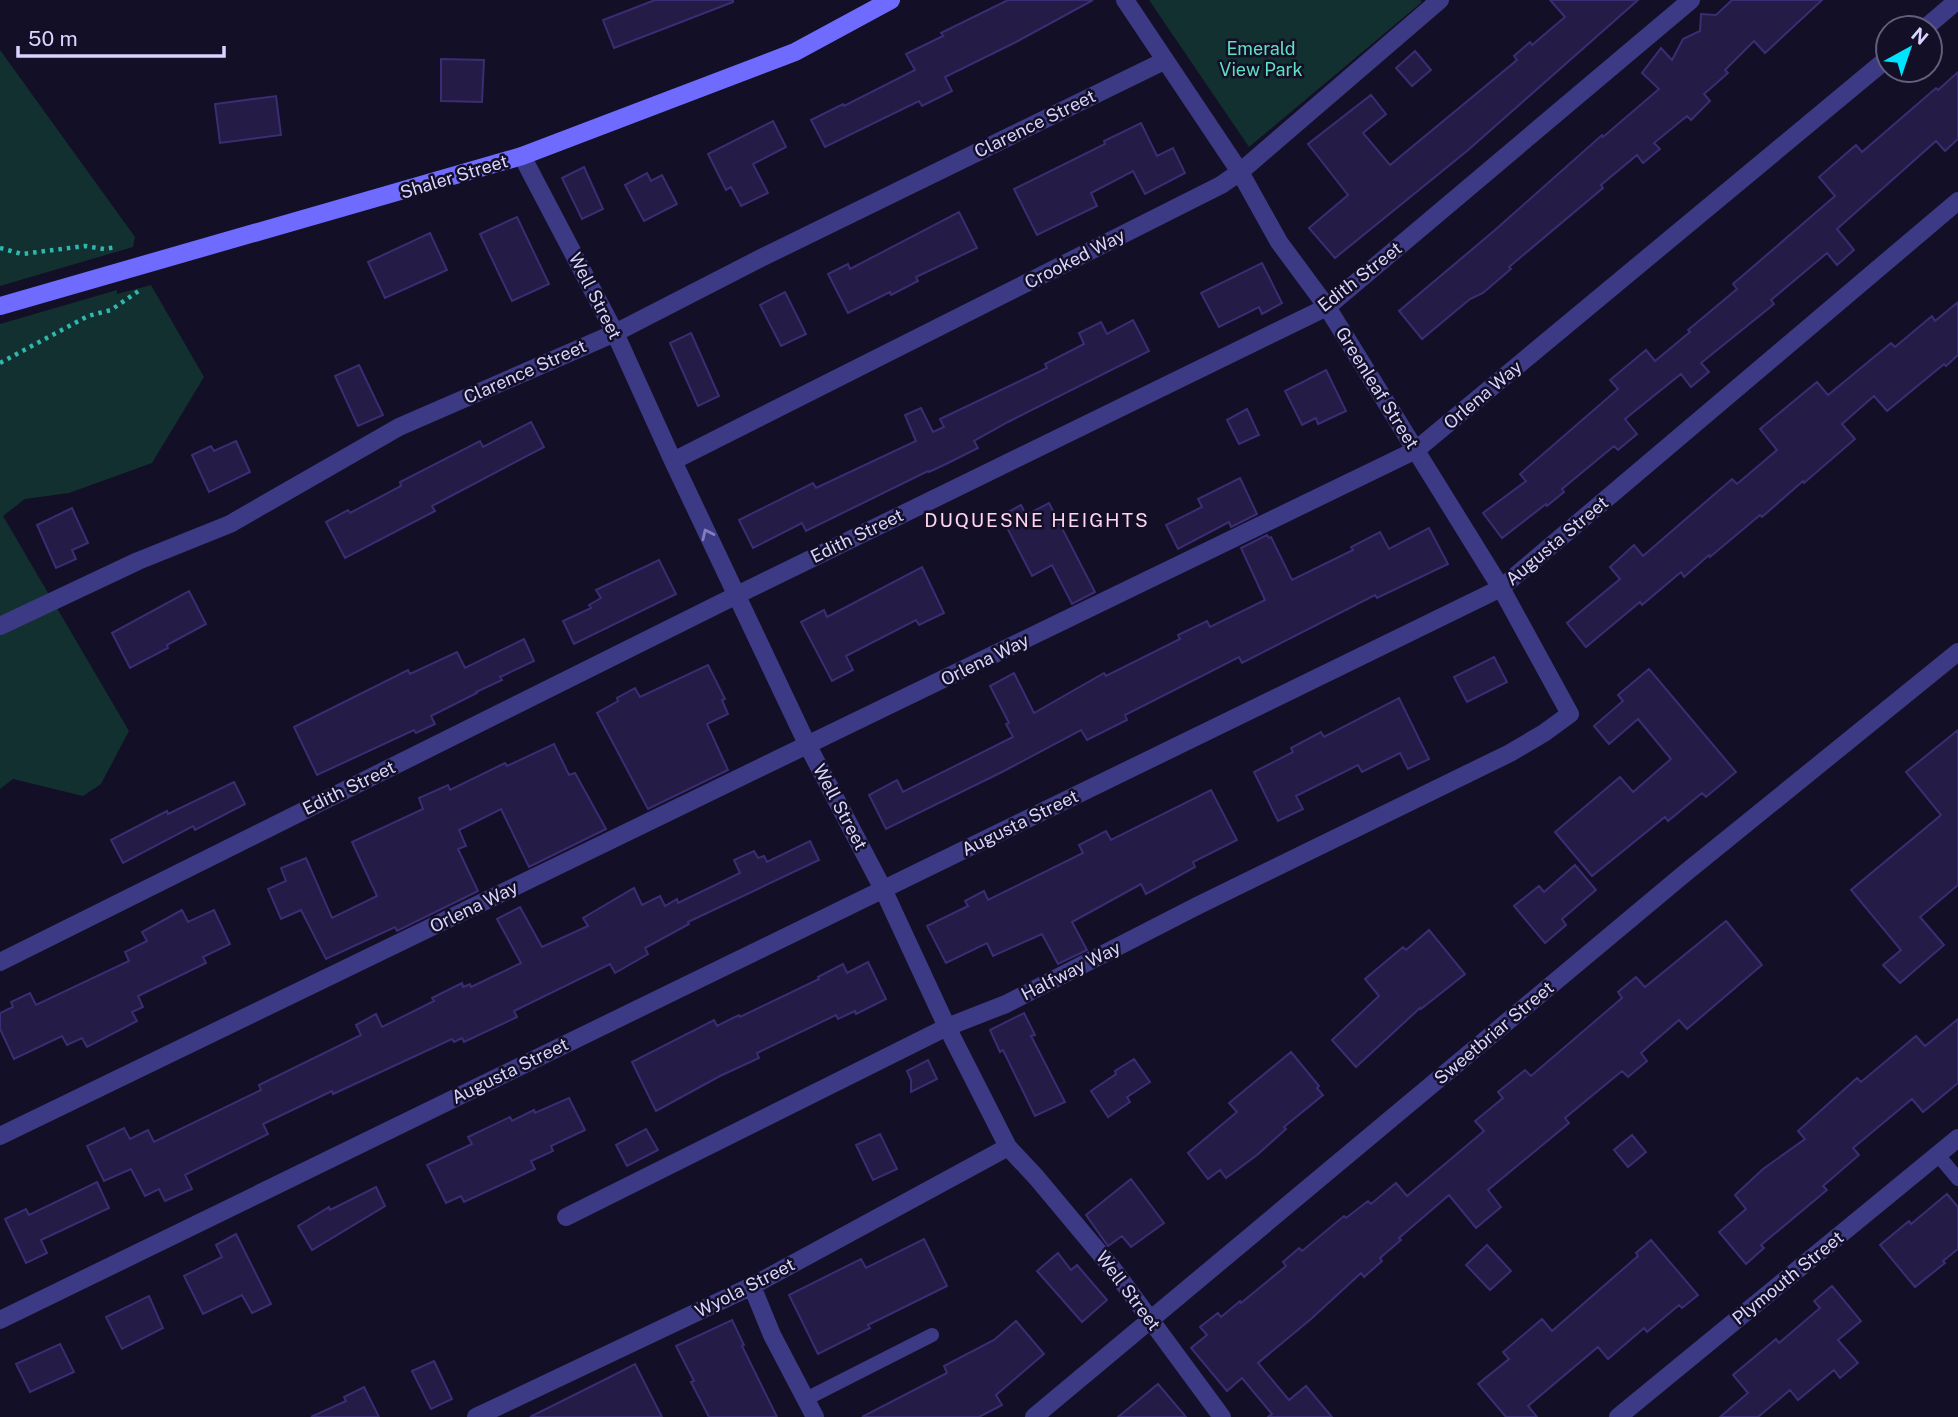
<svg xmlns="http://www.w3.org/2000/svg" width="1958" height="1417" font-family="'Public Sans',sans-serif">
  <rect width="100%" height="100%" fill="#130f26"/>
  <path fill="#12302f" d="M1149,0H1420L1422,2L1249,147Z
    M0,50L135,237L133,247L0,286Z
    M151,285L204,377L152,463L69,493L25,499L3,516L129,731L101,784L83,796L13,779L0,789V324L117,290V294Z"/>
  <path fill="#241b47" stroke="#3b2d73" stroke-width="2" d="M655,0H733V2L614,48L603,20Z
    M1008,0H1093L1016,42L945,77L952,91L922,106L919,101L825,147L811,120L843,104L844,106L915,70L906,54L943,36L941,33Z
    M1550,0H1638L1467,151L1335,258L1309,228L1348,195L1308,144L1371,95L1386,114L1363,133L1390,165L1517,60L1514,56L1530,42L1532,45L1565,17Z
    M1732,0H1822L1765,53L1754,41L1725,70L1728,73L1704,94L1710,101L1691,120L1687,116L1654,143L1660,149L1643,163L1637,155L1601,185L1603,188L1509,267L1511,269L1483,293L1470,299L1422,339L1399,311L1495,230L1602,135L1603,137L1659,89L1642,73L1661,48L1672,60L1683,39L1700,31L1701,14L1716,15Z
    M1415,51L1431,70L1412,86L1396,68Z
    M441,59L484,60L482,102L441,101Z
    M1958,72V139L1945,151L1936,141L1837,229L1854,250L1837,265L1827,253L1771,300L1774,304L1701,363L1709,372L1691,387L1681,374L1625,419L1637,434L1618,450L1614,446L1562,489L1564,492L1547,506L1546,504L1502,538L1483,513L1526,481L1520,474L1618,389L1610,380L1646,350L1655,361L1690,332L1688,330L1737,289L1733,284L1835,196L1819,177L1856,145L1862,152L1936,88L1938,90Z
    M276,96L281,135L220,143L215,104Z
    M773,121L786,147L753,164L768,193L741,206L731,187L726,190L708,154Z
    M1141,123L1157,156L1173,148L1185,173L1145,194L1133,171L1091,193L1097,206L1037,235L1014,189L1105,144L1104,141Z
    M584,167L603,209L582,219L562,178Z
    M647,173L651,181L662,175L677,204L644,221L625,185Z
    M959,212L977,248L916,277L918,281L891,295L890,292L848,313L828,274L848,264L850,269Z
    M517,217L549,284L512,301L480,234Z
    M430,233L447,270L385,298L368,262Z
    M1262,263L1282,303L1262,314L1259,307L1219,327L1201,293Z
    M785,292L806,334L781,346L760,305Z
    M1958,302V355L1946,366L1944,364L1887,411L1874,396L1842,424L1855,439L1804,483L1803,481L1762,517L1760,515L1710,557L1709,555L1684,577L1681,572L1642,605L1640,602L1586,647L1567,623L1620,579L1610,567L1634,545L1643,556L1732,479L1737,484L1777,450L1760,429L1817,382L1828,395L1891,343L1895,347L1932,316L1935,321Z
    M1133,320L1149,351L1008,422L974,441L978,448L948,463L929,472L928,471L806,531L802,523L753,548L739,520L813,483L816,488L916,441L905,415L921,408L933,432L944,427L940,419L1047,368L1045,364L1084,344L1079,333L1101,322L1107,334Z
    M691,333L719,396L698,406L670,343Z
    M359,365L383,415L358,426L335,376Z
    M1326,370L1346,411L1318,424L1316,418L1302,425L1285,391Z
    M1247,409L1259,435L1239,444L1227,420Z
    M531,422L544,447L432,506L435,511L345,558L326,522L348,510L350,513L401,486L400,482L480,441L483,447Z
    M236,441L250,472L209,492L192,455L211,446L214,451Z
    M1240,478L1257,514L1231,527L1229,522L1178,549L1166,525L1202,507L1198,499Z
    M1049,503L1095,592L1072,604L1052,565L1032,576L1001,516L1021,505L1026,515Z
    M72,508L88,543L72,550L76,559L56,568L37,525Z
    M1429,528L1448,564L1377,598L1375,595L1242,663L1239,657L1125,715L1127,720L1087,740L1081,730L1002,772L886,829L869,795L897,780L903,792L1013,737L1006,724L1009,723L990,686L1014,673L1034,713L1104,673L1106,676L1180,639L1178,635L1207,621L1210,627L1265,600L1241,548L1267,535L1269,538L1271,537L1292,580L1353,550L1351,547L1380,532L1389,549Z
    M659,560L676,594L574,644L563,621L591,608L589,605L601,598L596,590Z
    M922,567L944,613L919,625L916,620L846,656L853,670L832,681L801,622L824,610L827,617Z
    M189,591L206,624L167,645L168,648L130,668L112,633Z
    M524,639L534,661L500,677L502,680L476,692L477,693L431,716L435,724L416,733L414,730L317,775L294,727L408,670L410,674L457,652L465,668Z
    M1494,657L1507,682L1467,702L1454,677Z
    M708,665L725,699L722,700L728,714L707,724L728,770L648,809L597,713L618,701L617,698L635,688L640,697Z
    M1649,669L1736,772L1706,797L1702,793L1668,821L1665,817L1592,876L1555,832L1620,777L1633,792L1671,759L1638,719L1609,744L1594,726L1623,701L1618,695Z
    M1399,698L1429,759L1408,769L1400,753L1362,772L1358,765L1296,796L1303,809L1278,821L1254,772L1293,752L1291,748L1321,732L1324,737Z
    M1958,730V885L1920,917L1944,945L1900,983L1883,965L1901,950L1851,890L1941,815L1906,772Z
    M554,744L569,775L575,773L606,829L529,867L501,809L459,830L466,846L458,849L478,891L397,931L395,927L326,959L301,910L281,919L268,889L286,881L281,868L306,858L332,918L377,896L352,842L423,809L419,798L448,785L450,790L505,763L507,766Z
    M234,782L245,804L195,830L193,826L123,863L111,840L167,811L168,814Z
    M1211,790L1237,840L1193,862L1195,867L1146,894L1141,884L1072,922L1087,950L1058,964L1042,934L993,956L987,943L946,963L927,926L968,906L965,901L984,891L988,900L1083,853L1079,845L1106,831L1111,840Z
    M810,841L819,860L688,922L689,924L645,948L648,954L615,973L610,964L514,1011L517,1017L464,1042L462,1038L454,1042L452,1039L333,1094L332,1091L263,1124L268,1134L185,1175L192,1189L165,1201L159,1189L145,1196L131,1169L104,1181L87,1146L124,1128L130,1139L148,1130L154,1142L261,1090L259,1085L361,1035L356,1025L376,1014L382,1027L434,1001L432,998L462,983L463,987L470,984L471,987L521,963L497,919L520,907L542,947L588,926L583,918L634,888L642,905L660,896L665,906L677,899L678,903L740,873L734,860L754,851L758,858L764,856L767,862Z
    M1575,865L1596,890L1562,919L1566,925L1545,943L1514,906L1539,886L1544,892Z
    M182,910L188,922L214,910L230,944L203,957L206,963L138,996L143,1007L132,1012L137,1021L87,1047L82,1038L67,1045L62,1036L14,1059L0,1029V1013L13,1007L11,1002L30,993L36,1005L129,961L125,952L147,941L142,932Z
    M1726,921L1762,965L1687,1029L1679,1020L1641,1053L1647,1061L1628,1077L1622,1071L1565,1118L1569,1123L1488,1190L1501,1207L1476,1228L1449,1195L1399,1238L1401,1240L1380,1258L1382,1261L1364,1277L1361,1273L1311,1319L1258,1363L1289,1400L1306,1386L1332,1417H1268L1272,1414L1242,1378L1227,1391L1191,1348L1207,1335L1200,1327L1218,1313L1221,1317L1240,1301L1241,1303L1286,1266L1283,1262L1299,1248L1302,1251L1344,1216L1346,1218L1368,1201L1371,1204L1396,1183L1407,1196L1484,1131L1475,1121L1503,1098L1498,1092L1525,1070L1531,1076L1622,998L1618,992L1636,977L1645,987Z
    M1429,930L1465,974L1421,1009L1420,1008L1356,1067L1332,1040L1379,996L1365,979L1403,947L1406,950Z
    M868,962L886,999L856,1014L855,1011L838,1019L836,1015L757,1053L759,1058L720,1076L656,1111L632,1062L714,1020L717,1026L739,1015L740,1017L819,979L818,977L843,964L847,973Z
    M1024,1013L1035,1035L1031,1036L1065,1102L1035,1116L1003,1050L1000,1052L990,1030Z
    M1958,1019V1083L1923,1112L1912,1099L1853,1148L1859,1155L1823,1186L1827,1190L1761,1245L1764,1248L1746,1264L1719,1232L1746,1209L1735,1195L1763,1169L1805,1139L1798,1131L1857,1078L1861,1082L1916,1036L1925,1046Z
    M1291,1052L1319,1086L1317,1088L1323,1095L1284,1127L1286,1129L1257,1155L1226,1178L1220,1170L1208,1179L1188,1153L1237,1112L1229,1103Z
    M1134,1059L1150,1082L1127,1097L1130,1102L1108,1117L1091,1091L1116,1074L1115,1071Z
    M928,1060L937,1079L911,1092V1080L907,1071Z
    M569,1098L585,1130L551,1146L553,1151L531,1161L535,1169L464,1202L461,1196L446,1203L427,1165L472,1144L468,1137L510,1117L512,1121L534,1110L535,1113Z
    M646,1129L658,1150L627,1166L616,1145Z
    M880,1134L897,1169L873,1180L856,1145Z
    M1632,1135L1646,1152L1628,1167L1614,1150Z
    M1131,1179L1164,1223L1131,1247L1122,1236L1108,1246L1086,1215Z
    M97,1182L109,1208L41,1240L47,1253L26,1263L5,1219L26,1209L29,1215Z
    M376,1187L385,1206L312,1250L298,1226L329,1207L330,1210Z
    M1947,1194L1958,1207V1249L1943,1261L1945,1263L1915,1287L1880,1245L1909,1221L1911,1224Z
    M236,1234L271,1304L252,1313L242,1295L203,1314L184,1276L222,1257L216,1245Z
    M924,1239L947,1286L868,1325L870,1328L818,1354L789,1295L861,1259L866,1268Z
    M1651,1240L1698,1295L1682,1308L1679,1305L1647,1332L1644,1328L1608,1359L1598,1347L1528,1406L1537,1417H1506L1478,1384L1509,1359L1503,1352L1542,1319L1552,1331L1638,1256L1636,1253Z
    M1487,1245L1511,1271L1490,1290L1466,1265Z
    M1058,1253L1071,1270L1077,1265L1107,1300L1082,1322L1037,1271Z
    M1832,1286L1861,1321L1838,1340L1858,1363L1840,1378L1834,1370L1798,1400L1790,1390L1758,1417H1720L1748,1393L1733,1375L1776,1339L1779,1343L1820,1308L1814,1301Z
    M149,1296L163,1328L122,1349L106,1317Z
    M732,1320L744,1345L742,1346L777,1417H709L691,1382L694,1381L676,1346Z
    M1016,1321L1044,1354L996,1395L1002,1405L979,1417H862L947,1373L944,1366L994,1340Z
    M60,1344L74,1372L30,1392L16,1364Z
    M434,1361L452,1399L431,1409L412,1371Z
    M635,1364L662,1417H530L612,1376Z
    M1158,1384L1186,1417H1118Z
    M364,1387L379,1417H311L346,1401L344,1397Z"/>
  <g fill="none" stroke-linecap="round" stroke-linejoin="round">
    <path stroke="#2fb8b0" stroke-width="4.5" stroke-dasharray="3.5 5" stroke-linecap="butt" d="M0,248L22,254L85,246L104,249L116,247
      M0,363L88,316L111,310L140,290"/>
    <path stroke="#3d3a85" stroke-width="14" d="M1938,1155L1958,1179
      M806,1399L932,1335"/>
    <path stroke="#3d3a85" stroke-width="18" d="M1925,28L1958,0
      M522,156L615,333L673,461L808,746L883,889L947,1027L1008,1147L1036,1177L1113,1269L1222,1417
      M673,461L1221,185L1240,172L1440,0
      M0,626L138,561L230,524L399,427L615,333L761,258L1164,61
      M0,962L737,595L1327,307L1691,0
      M0,1136L1416,450L1888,58
      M566,1217L947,1027L1006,1004L1197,906L1510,753L1544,733L1570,714L1501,588L1327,307L1279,242L1240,172L1125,0
      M752,1286L772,1335L815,1417
      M0,1320L1501,588L1958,201
      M476,1417L752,1286L1008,1147
      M1034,1417L1684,874L1958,652
      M1618,1417L1958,1138"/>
    <path stroke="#6f6bff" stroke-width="18" d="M0,306L522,156L795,52L891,0"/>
  </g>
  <defs><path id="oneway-chevron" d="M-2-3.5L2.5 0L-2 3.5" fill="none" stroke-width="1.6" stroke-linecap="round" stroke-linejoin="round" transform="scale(1.75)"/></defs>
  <use stroke="#837fbc" href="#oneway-chevron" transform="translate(707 534) rotate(-115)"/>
  <g text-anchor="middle" stroke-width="5" stroke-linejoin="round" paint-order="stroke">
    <g font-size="18" fill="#5fe0c0" stroke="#130f26">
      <text x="1261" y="55">Emerald<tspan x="1261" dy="21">View Park</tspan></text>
    </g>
    <g font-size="18" fill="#d9d4ff" stroke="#130f26">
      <text transform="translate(1035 124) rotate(-26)" y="6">Clarence Street</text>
      <text transform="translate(454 177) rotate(-17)" y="6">Shaler Street</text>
      <text transform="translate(1075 259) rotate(-27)" y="6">Crooked Way</text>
      <text transform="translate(1360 277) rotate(-38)" y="6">Edith Street</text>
      <text transform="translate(595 296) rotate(63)" y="6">Well Street</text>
      <text transform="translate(525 372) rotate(-24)" y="6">Clarence Street</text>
      <text transform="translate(1377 388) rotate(58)" y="6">Greenleaf Street</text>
      <text transform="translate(1483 395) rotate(-40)" y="6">Orlena Way</text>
      <text transform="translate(857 536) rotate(-26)" y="6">Edith Street</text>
      <text transform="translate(1557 541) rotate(-40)" y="6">Augusta Street</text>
      <text transform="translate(985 660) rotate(-26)" y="6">Orlena Way</text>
      <text transform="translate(349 788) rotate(-26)" y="6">Edith Street</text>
      <text transform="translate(840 807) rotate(62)" y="6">Well Street</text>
      <text transform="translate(1020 823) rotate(-26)" y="6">Augusta Street</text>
      <text transform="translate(474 907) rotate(-26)" y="6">Orlena Way</text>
      <text transform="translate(1071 971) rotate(-27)" y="6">Halfway Way</text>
      <text transform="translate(1494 1033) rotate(-40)" y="6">Sweetbriar Street</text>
      <text transform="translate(510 1071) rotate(-26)" y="6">Augusta Street</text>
      <text transform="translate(1788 1278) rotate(-39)" y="6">Plymouth Street</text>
      <text transform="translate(745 1288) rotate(-27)" y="6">Wyola Street</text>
      <text transform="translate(1128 1291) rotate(53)" y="6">Well Street</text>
    </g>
    <g font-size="19" letter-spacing="2" fill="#ffd6f0" stroke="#130f26">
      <text x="1037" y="527">DUQUESNE HEIGHTS</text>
    </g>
  </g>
  <g transform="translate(1909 49) rotate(40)"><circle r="33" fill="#130f26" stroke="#625e7d" stroke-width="2"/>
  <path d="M0-5L12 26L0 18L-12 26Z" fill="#00e5ff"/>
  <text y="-10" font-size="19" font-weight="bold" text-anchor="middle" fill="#d9d4ff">N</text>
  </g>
  <path d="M18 46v10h206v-10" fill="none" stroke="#d9d4ff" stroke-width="3.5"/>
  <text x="28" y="46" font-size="21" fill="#d9d4ff" stroke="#130f26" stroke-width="5" paint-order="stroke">50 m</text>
</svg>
